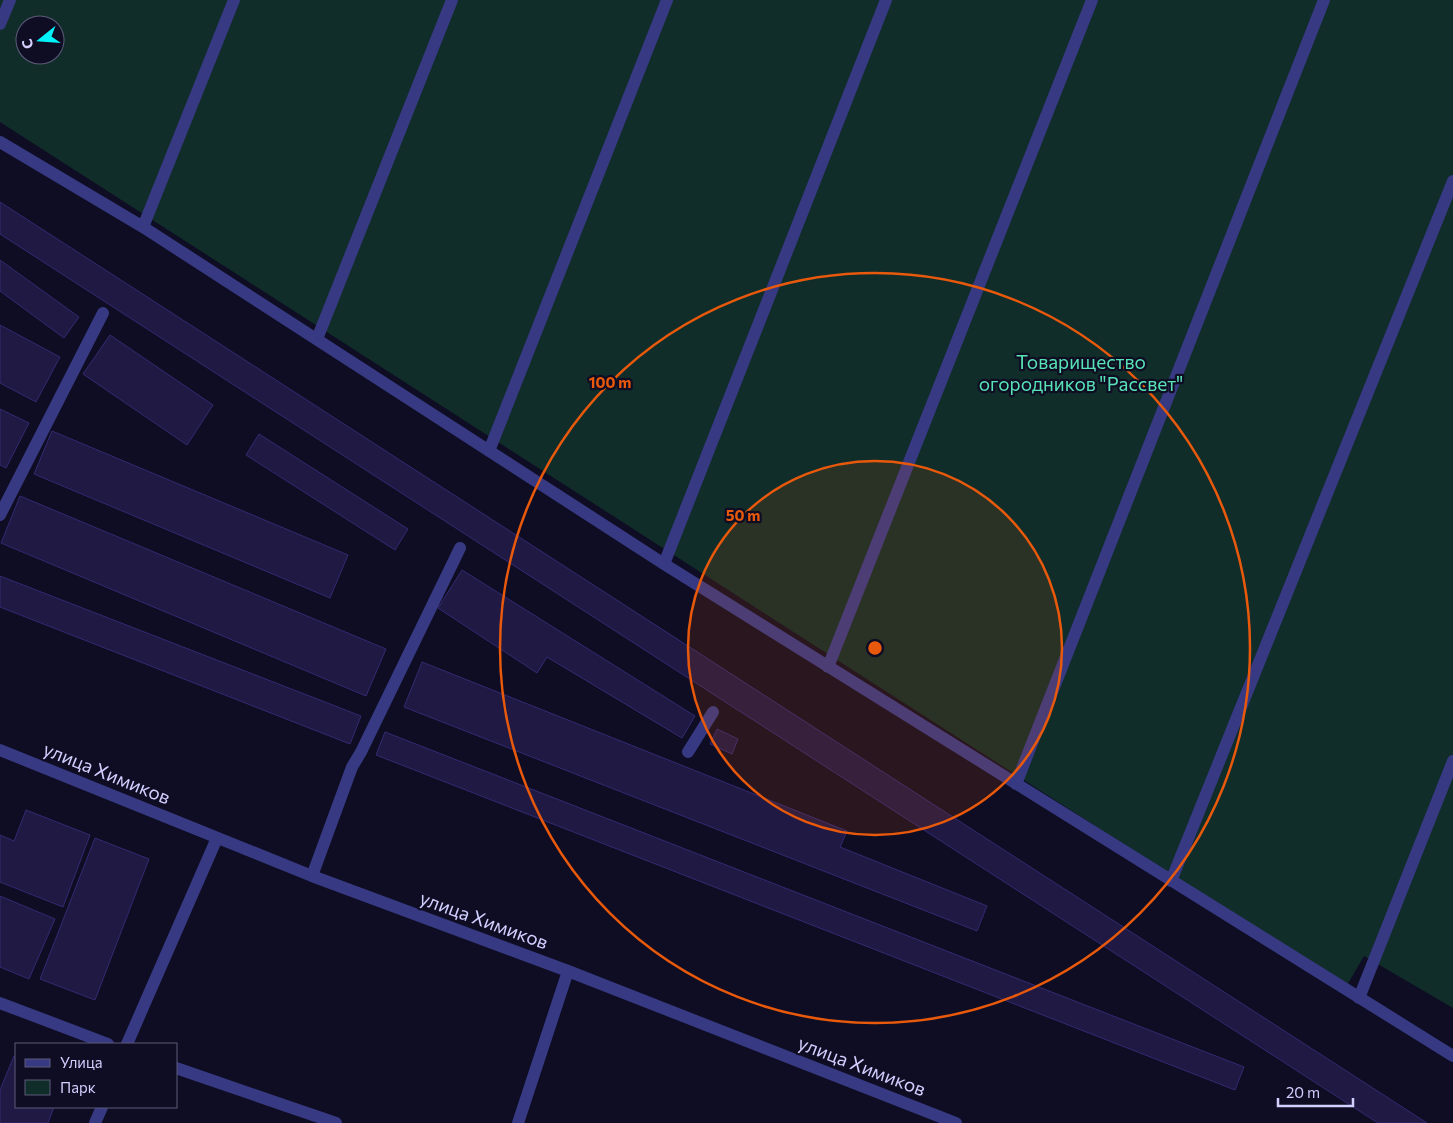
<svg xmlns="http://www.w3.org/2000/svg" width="1453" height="1123" font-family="Commissioner,sans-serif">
  <rect width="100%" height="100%" fill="#0f0d23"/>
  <path fill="#102d2a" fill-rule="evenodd" d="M0,0H1453V1008L1364,956L1346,987L0,122ZM25,25H55V55H25Z"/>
  <path fill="#1f1944" stroke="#332a71" d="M0,202L1427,1123H1378L0,234Z
    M0,260L79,317L64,338L0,291Z
    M0,325L60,357L36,402L0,383Z
    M110,335L213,405L187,445L83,374Z
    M0,409L29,423L6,468L0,465Z
    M52,431L348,555L330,598L34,474Z
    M259,434L408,529L395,550L246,455Z
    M20,496L386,649L366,696L1,543Z
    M462,570L695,716L682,738L547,657L537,673L438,608Z
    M0,576L361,716L350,744L0,607Z
    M422,662L847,831L840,847L987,906L977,931L404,707Z
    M717,729L738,739L732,754L710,744Z
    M385,732L1244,1067L1235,1090L376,755Z
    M26,810L90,835L63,907L0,882V835L14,841Z
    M95,838L149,859L95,1000L40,979Z
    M0,896L55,919L29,979L0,967Z
    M14,1056L16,1057V1107H54L48,1123H0V1090Z"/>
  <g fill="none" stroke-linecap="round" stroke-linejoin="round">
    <path stroke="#373983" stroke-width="12" d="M0,24L10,0
      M0,142L143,227L664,564L1453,1056
      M143,227L234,0
      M317,339L452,0
      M489,451L667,0
      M0,515L103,313
      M664,564L886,0
      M828,667L1092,0
      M0,750L312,876L568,971L956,1123
      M688,752L713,712
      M1016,784L1324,0
      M312,876L352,767L361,752L460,548
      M1171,881L1453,181
      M1359,998L1453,761
      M0,1003L108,1044
      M127,1044L217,838
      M176,1068L336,1123
      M95,1123L102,1107
      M518,1123L568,971"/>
  </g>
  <circle cx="875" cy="648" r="187" fill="#e8590c" fill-opacity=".12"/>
  <g fill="none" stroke="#e8590c" stroke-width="2.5">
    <circle cx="875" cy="648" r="187"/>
    <circle cx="875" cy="648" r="375"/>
  </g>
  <g text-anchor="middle" stroke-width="4.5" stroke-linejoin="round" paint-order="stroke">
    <g font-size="19" fill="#57e3b6" stroke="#0f0d23">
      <text x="1081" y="369">Товарищество<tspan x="1081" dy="22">огородников "Рассвет"</tspan></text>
    </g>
    <g font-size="19" fill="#d1cfff" stroke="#0f0d23">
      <text transform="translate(107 773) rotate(22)" y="7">улица Химиков</text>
      <text transform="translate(484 920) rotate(20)" y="7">улица Химиков</text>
      <text transform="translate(862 1066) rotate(21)" y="7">улица Химиков</text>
    </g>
  </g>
  <circle cx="875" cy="648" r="8" fill="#e8590c" stroke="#0f0d23" stroke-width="2.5"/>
  <g font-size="15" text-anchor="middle" font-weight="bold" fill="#e8590c" stroke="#0f0d23" stroke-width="4.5" stroke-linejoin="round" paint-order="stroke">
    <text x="610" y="388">100 m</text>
    <text x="743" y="521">50 m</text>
  </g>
  <rect x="15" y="1043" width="162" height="65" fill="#0f0d23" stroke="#5d5b7b"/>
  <rect x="25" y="1059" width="25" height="8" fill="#373983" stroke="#5d5b7b"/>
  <text x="60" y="1068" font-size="15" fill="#d1cfff">Улица</text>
  <rect x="25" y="1080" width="25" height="15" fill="#102d2a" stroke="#5d5b7b"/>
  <text x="60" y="1093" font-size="15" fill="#d1cfff">Парк</text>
  <g transform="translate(40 40) rotate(253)"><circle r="24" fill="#0f0d23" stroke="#5d5b7b"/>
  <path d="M0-4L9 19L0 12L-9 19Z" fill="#00f2fa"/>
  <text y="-8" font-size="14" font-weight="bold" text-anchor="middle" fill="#d1cfff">С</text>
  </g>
  <path d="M1278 1098v8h75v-8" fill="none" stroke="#d1cfff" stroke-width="2.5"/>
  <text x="1286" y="1098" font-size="15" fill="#d1cfff" stroke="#0f0d23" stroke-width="4" paint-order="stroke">20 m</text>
</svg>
